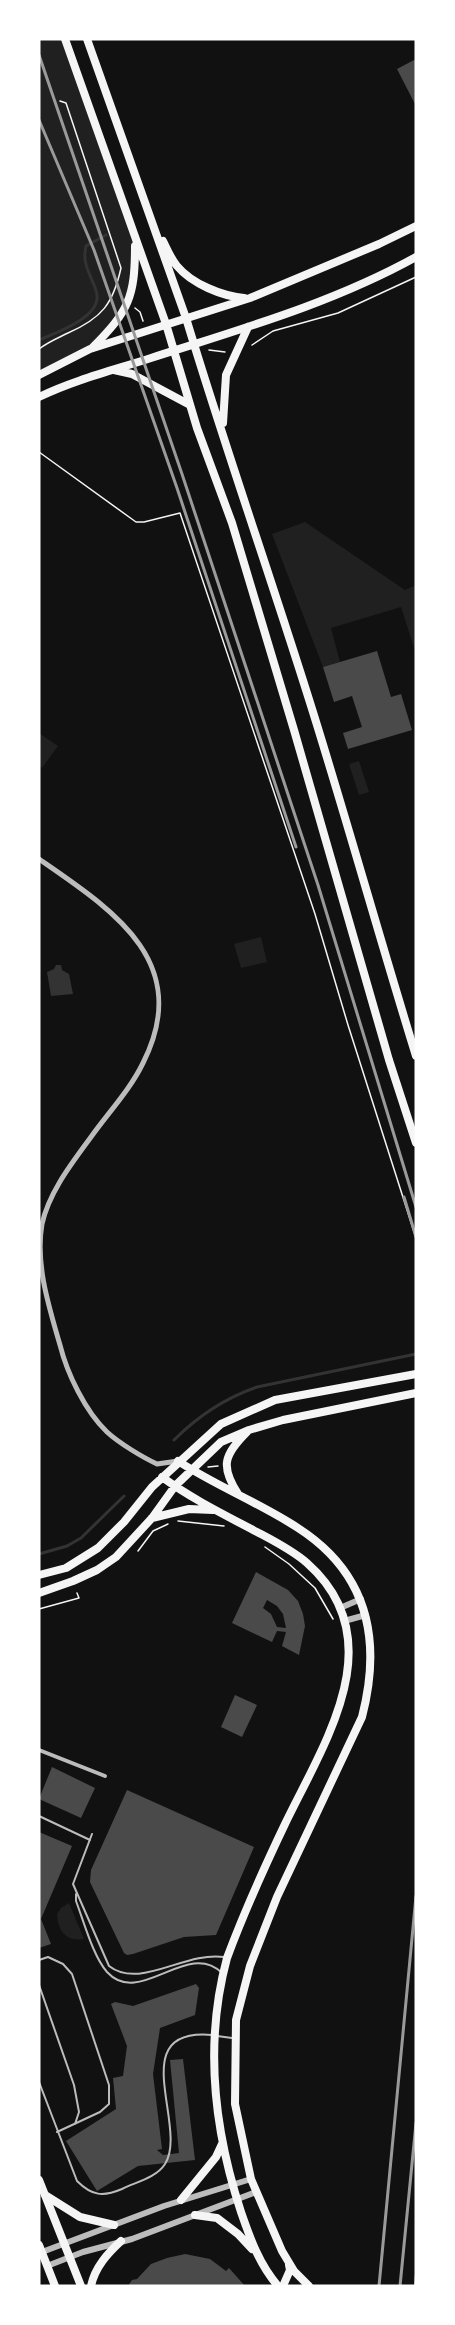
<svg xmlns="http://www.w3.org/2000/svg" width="455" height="2325" font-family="Jost,sans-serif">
  <rect width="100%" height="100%" fill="#111"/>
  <path fill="#202020" d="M39,39H65L135,236L132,292L101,338L39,375Z
    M305,522L405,590L416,585V654L401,607L331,628L340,662L323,667L272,534Z
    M39,733L58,746L42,768L39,765Z
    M359,761L369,792L359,795L349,764Z
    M261,937L267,962L241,968L234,944Z
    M69,1903L84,1939C66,1942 58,1931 57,1914L61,1908Z"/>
  <path fill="#333" d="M56,965H61L62,970L69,974L73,994L51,996L47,972L54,969Z"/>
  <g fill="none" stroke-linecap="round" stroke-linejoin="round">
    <path stroke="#333" stroke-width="3" d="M39,340C55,333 99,318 97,296C97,290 93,283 91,278C86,266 83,259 86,246L106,235
      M174,1440C198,1416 225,1398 257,1387L416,1354
      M39,1554L67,1546L81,1538L124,1496"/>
  </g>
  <path fill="#4a4a4a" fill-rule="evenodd" d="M416,59V106L397,69Z
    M377,651L391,697L401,694L412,730L348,749L343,733L362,727L352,696L334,702L323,667Z
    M256,1572L288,1590L298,1601L303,1614L305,1626L299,1655L282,1646L286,1632L277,1631L272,1642L232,1623ZM267,1600L277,1606L283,1614L286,1628L277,1627L271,1614L263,1608Z
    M235,1695L257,1705L242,1737L221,1727Z
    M52,1767L95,1788L81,1818L39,1799Z
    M127,1790L254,1847L216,1935L184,1937L133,1954L127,1955L124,1953L90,1882L91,1870Z
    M39,1832L72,1846L41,1919L51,1944L39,1948Z
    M196,1984L199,1988L195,2015L160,2028L153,2074L162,2149L157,2150L163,2155L179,2153L170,2060L183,2059L195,2160L138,2166L97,2191L66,2141L116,2109L113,2078L123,2076L127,2046L111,2004L115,2002L133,2006Z
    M185,2254L210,2259L226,2271L229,2268L245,2286H128L132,2280L137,2279L151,2264L167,2258Z"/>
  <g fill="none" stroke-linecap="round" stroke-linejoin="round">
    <path stroke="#f5f5f5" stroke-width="1.5" d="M135,308L140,312L143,321
      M252,345L273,331L338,313L416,277
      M39,349C48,342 58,338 68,333C102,318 113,304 121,268L66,103L60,101
      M209,350L225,352
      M39,452L136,522H144L180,513L315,914L348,1025L416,1238
      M208,1467L218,1466
      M178,1521L224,1526
      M265,1547L289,1564L315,1588L333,1619
      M138,1551L153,1531L168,1524
      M39,1609L79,1598L77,1593
      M415,2286L416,2269"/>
    <path stroke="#bcbcbc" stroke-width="2" d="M39,1816L90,1840
      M92,1834L73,1884L109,1966C140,1990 185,1951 224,1957
      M76,1894V1901C84,1922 93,1956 107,1972C140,2008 187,1939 222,1973
      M39,1960L48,1957L63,1964L72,1974L109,2085V2104L100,2112L57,2132
      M39,1985L74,2085L79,2112L75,2124
      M217,2036L232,2038
      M39,2082L77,2181C92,2196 103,2197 122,2189C136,2182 156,2178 165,2164C189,2127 123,2027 212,2035"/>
    <path stroke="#bcbcbc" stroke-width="4" d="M39,1750L105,1776"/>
    <path stroke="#bcbcbc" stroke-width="5" d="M39,859C113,910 194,962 143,1063C130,1090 108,1113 91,1137C72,1163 49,1192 42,1224C35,1264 49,1307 60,1345C67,1373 85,1411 107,1432C119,1443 142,1457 157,1464L178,1461"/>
    <path stroke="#bcbcbc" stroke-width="6" d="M340,1608L361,1599
      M344,1621L366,1615
      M42,2252L164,2206L251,2179
      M47,2266L83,2252L132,2239L256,2192"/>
    <path stroke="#f5f5f5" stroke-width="8" d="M178,1461C216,1486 260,1503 298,1528C368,1573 382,1640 362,1717L277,1897L250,1966L236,2020L235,2104L251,2179L282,2251L294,2271L309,2286
      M162,1477C192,1499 225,1515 257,1532C274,1541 292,1550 307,1563C394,1640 324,1743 285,1824C264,1868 244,1912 227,1958C204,2043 214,2130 241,2212C250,2238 259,2264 278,2286
      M238,1494C220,1466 224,1455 247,1432
      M152,1518L189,1509L213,1510
      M39,1575L66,1568L98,1548L124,1522L152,1487L221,1424L275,1400L416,1374
      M39,1593L73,1581L97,1570L116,1557L152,1518L175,1486L221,1442L249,1430L283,1420L416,1393
      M181,2200L216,2157L222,2144
      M195,2215L217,2218L238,2234L252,2249
      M283,2286L290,2270L289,2265"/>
    <path stroke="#f5f5f5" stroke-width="8" d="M65,39L166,324L197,428L232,523L294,730L389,1060L416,1143
      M87,39L186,318C227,454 275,589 317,725C351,835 382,946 416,1056
      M163,241C167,249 171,259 177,266C192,284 222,296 244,298
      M92,348C129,311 135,297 135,246
      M114,370L132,374L190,405
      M39,375L90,349L250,298L379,244L416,226
      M39,397C74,380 114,370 151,358C241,329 333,303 416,257
      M223,423L226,375L248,327
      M39,2180L81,2286
      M45,2195L80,2217L114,2225
      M39,2245L55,2286
      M91,2286C95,2267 108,2253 121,2241"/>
    <path stroke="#9a9a9a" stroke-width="3" d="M39,55L182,474L318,885L416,1207
      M39,120L94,250L177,488L296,847
      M404,1197L416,1237
      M379,2286L416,1896
      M400,2286L416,2123"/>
  </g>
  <rect width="455" height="2325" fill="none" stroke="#ffffff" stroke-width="81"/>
</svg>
